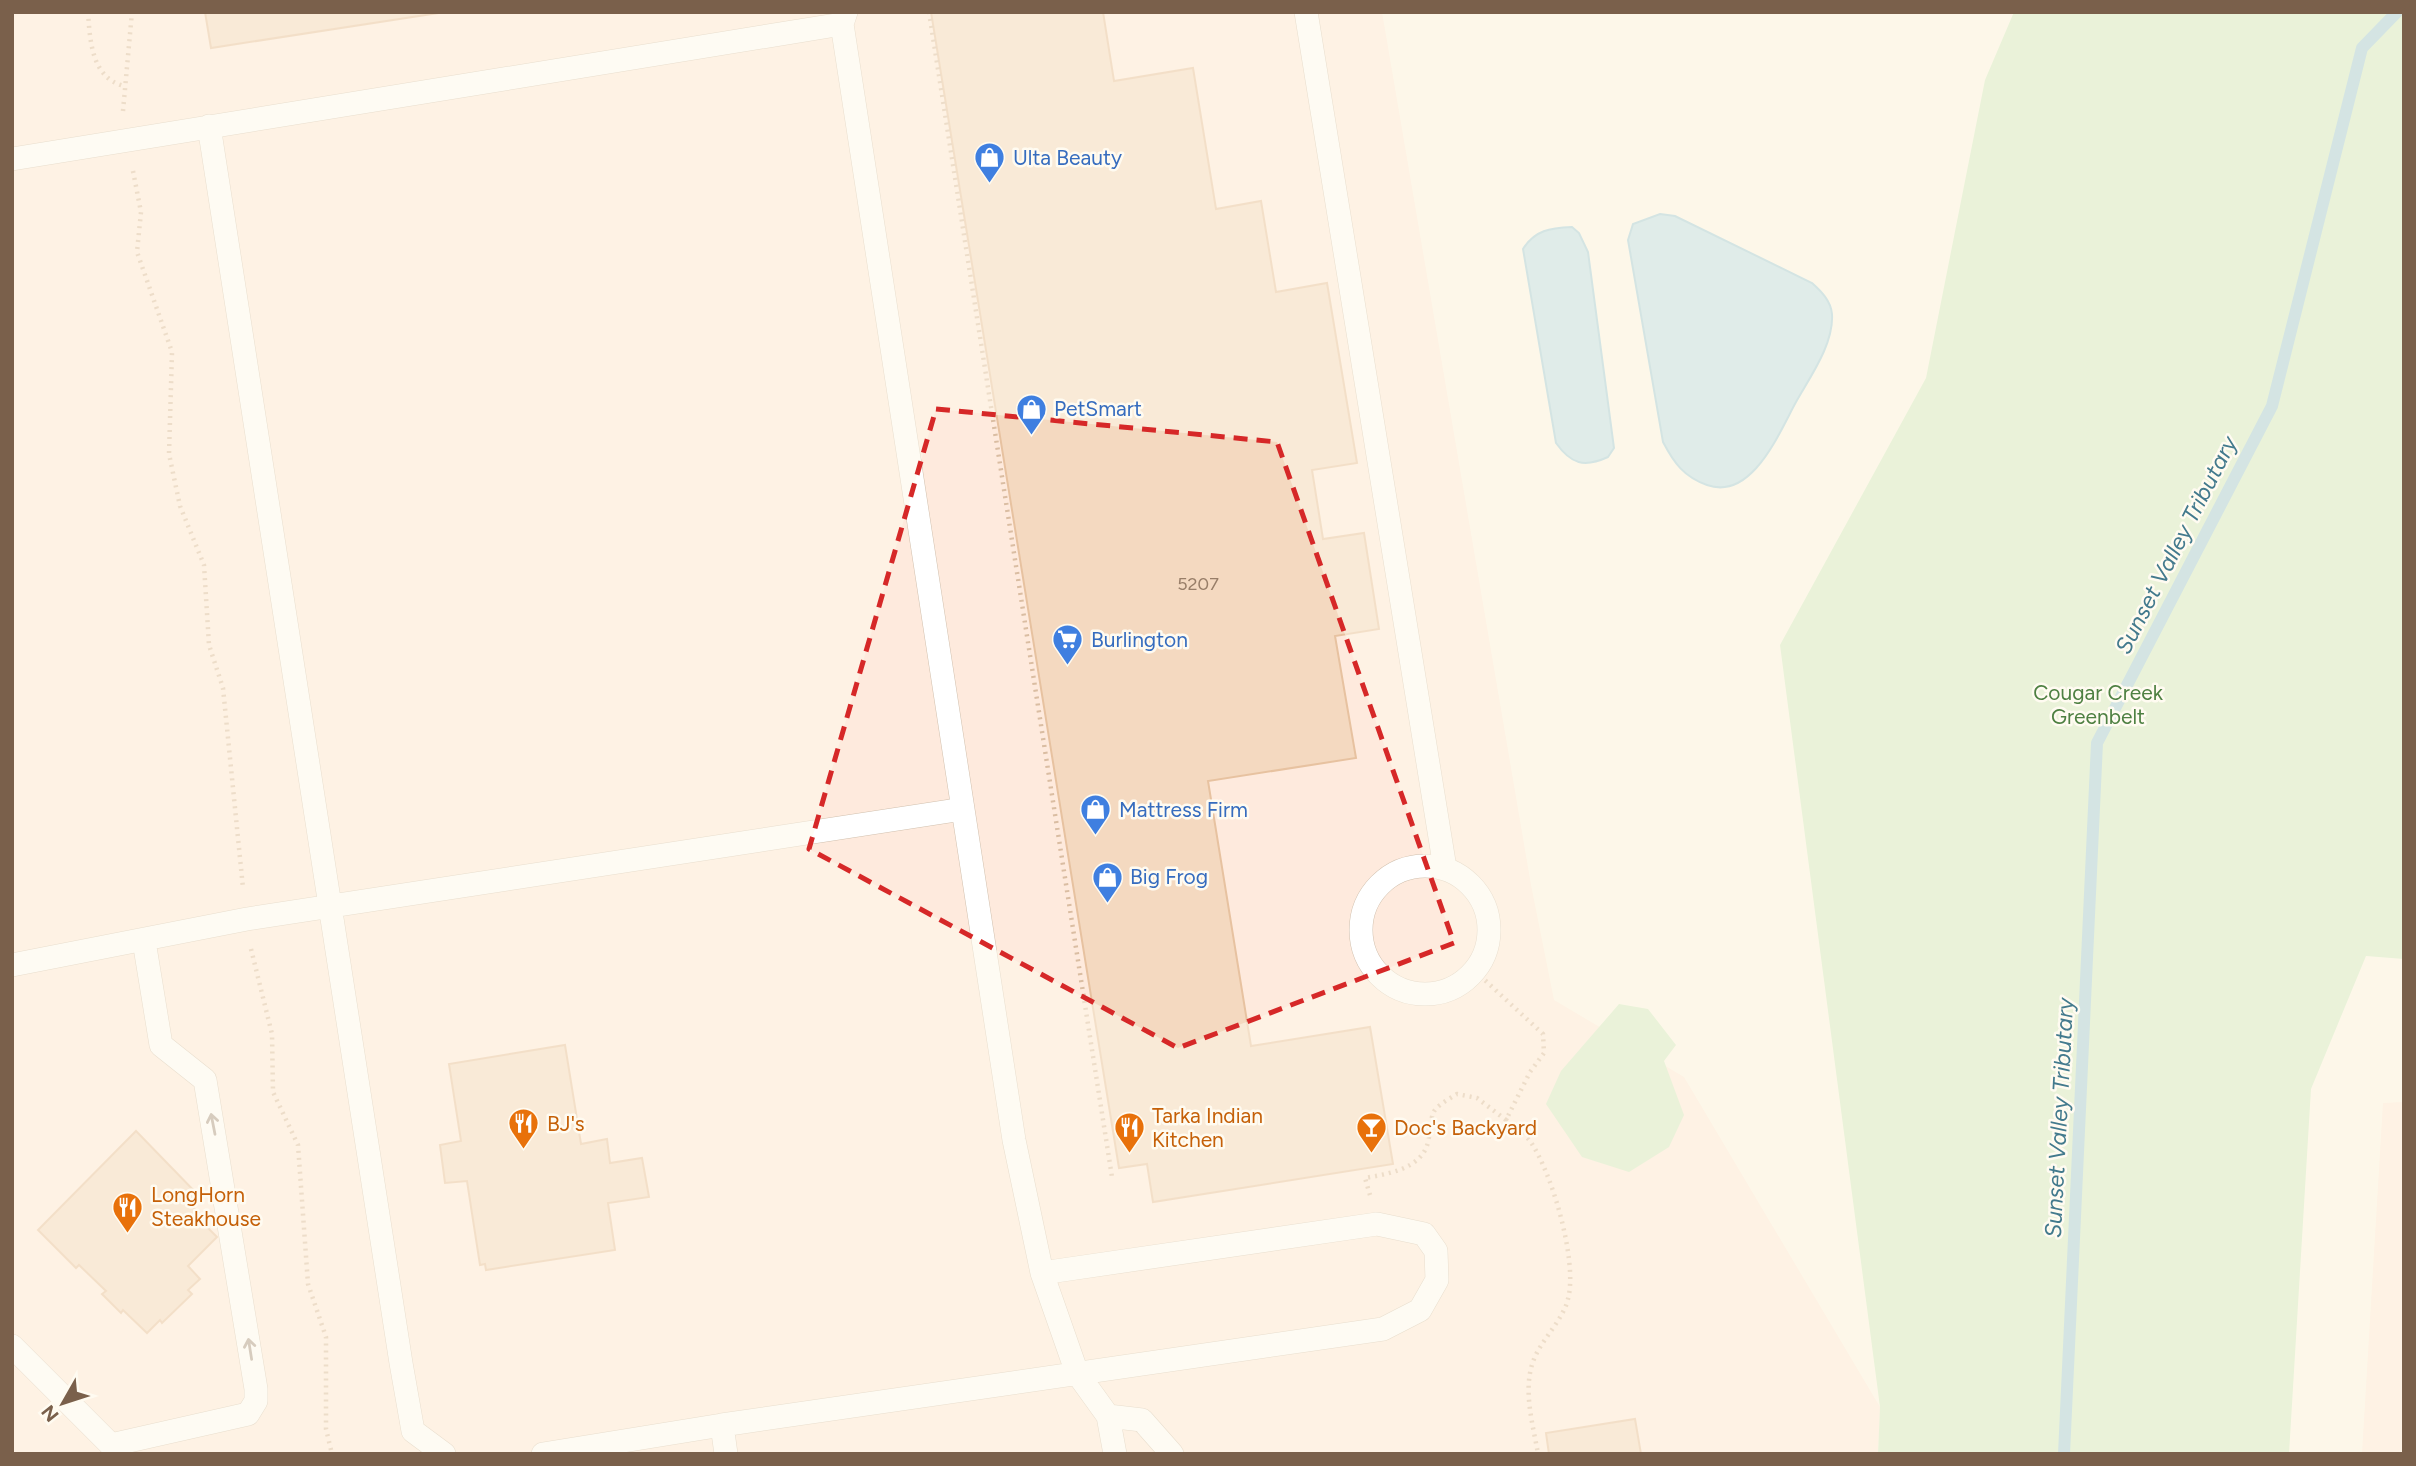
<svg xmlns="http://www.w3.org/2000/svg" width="2416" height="1466" font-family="Figtree,sans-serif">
  <rect width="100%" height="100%" fill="#fdf7e9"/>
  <path fill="#feeadd" d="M12,12H1382L1531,885L1554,1000L1684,1077L1880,1407L1878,1454H12Z
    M2404,1102V1454H2362L2383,1103Z"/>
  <path fill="#d2ecc6" d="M2014,12H2404V959L2366,956L2311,1089L2289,1454H1878L1880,1407L1780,645L1926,378L1985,80Z
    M1619,1004L1648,1009L1676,1045L1664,1061L1684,1115L1669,1147L1629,1172L1582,1157L1546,1104L1561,1071Z"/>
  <path fill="#bcdee8" stroke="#a2cddb" stroke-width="2" d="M1660,214L1675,216L1812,283C1821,291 1831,301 1832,314C1834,344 1810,377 1796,402C1779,433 1752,501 1707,485C1684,477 1674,463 1663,442L1628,240L1633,224Z
    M1572,227L1579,233L1588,252L1614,448L1608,457C1584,468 1571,464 1556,443L1523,249C1535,230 1550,228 1572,227Z"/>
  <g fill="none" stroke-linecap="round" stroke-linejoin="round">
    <path stroke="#a2cddb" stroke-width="12" d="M2064,1454L2097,743L2272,406L2362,48L2397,12"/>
  </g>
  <path fill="#f4d9c0" stroke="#e7c2a0" stroke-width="2" d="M205,12H445L211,48Z
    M931,12H1103L1114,81L1193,68L1216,209L1261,201L1276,292L1327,283L1357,463L1312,470L1323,539L1364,533L1379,629L1335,636L1356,758L1208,781L1251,1046L1370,1027L1393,1164L1153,1202L1147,1164L1119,1168Z
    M565,1045L581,1144L607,1139L610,1163L642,1158L649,1197L608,1203L615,1250L486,1270L485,1264L480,1265L467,1181L445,1183L440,1145L461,1141L449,1064Z
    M136,1131L202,1199L193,1207L202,1216L199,1219L217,1237L188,1266L200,1279L188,1290L192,1294L162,1323L160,1320L147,1333L123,1310L121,1313L102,1294L106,1291L79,1265L76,1268L38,1230Z
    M1635,1419L1641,1454H1549L1546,1433Z"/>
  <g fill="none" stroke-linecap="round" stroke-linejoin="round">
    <defs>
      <path id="service" d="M846,12L842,24L1014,1140L1042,1273L1077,1373L1108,1416L1115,1454
        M1306,12L1445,868
        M209,126L401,1363L413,1431L444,1454
        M12,159L842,24
        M1361 930a64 64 0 1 1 128 0a64 64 0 1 1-128 0Z
        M12,965L247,919L963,809
        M12,1346L111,1445L248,1414L256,1401V1389L205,1080L161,1045L144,941
        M1108,1416L1142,1420L1172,1454
        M722,1425L1383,1329L1420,1310L1437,1280L1436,1251L1424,1234L1377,1224L1042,1273
        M543,1454L722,1425L726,1454"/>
    </defs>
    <use href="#service" stroke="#d1c0ae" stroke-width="24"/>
    <path stroke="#dabda2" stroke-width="4.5" stroke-dasharray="2 5" stroke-linecap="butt" d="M88,12C90,42 92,78 124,86
      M929,12L1112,1177
      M123,111L132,12
      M133,171L141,212L137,252L172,352L169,454L180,506L204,565L209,645L223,688L243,888
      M251,949L272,1034L273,1092L298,1145L308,1284L326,1337V1429L332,1454
      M1475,971L1543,1034L1544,1053L1530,1072L1506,1120C1514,1127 1524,1133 1530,1141C1552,1172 1578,1262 1568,1299C1563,1320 1542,1339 1534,1359C1522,1389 1533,1424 1538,1454
      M1370,1195L1365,1178C1387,1174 1422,1169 1428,1142C1435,1110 1425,1113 1457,1094L1477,1098L1506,1120"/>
    <use href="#service" stroke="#fff" stroke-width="23"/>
  </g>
  <defs><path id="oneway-shaft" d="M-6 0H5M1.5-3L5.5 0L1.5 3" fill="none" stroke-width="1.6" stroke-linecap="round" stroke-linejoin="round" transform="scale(1.75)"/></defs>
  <g stroke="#a9988a">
    <use href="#oneway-shaft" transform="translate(213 1124) rotate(-101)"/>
    <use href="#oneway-shaft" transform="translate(250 1349) rotate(-99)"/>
  </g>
  <path d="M0 0H2416V1466H0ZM936,409L1277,442L1454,943L1178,1048L809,849Z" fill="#fdf7e9" fill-opacity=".55" fill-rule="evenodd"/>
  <path fill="none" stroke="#d62828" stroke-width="5" stroke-dasharray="14 9" stroke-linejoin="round" d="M936,409L1277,442L1454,943L1178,1048L809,849Z"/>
  <defs>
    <symbol id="shop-pin" viewBox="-11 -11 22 30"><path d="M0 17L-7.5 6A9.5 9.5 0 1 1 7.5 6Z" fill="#3f7fe0" stroke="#fffbf1"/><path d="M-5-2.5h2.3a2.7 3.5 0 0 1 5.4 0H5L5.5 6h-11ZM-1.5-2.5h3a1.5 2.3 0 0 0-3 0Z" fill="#fff"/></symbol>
    <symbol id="supermarket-pin" viewBox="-11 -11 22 30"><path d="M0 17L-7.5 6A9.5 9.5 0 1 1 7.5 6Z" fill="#3f7fe0" stroke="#fffbf1"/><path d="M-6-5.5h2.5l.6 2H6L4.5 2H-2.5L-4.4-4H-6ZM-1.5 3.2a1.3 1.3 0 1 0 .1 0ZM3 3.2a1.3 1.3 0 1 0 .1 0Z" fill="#fff"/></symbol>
    <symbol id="restaurant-pin" viewBox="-11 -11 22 30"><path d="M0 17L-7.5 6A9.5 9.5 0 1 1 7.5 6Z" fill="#e8710a" stroke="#fffbf1"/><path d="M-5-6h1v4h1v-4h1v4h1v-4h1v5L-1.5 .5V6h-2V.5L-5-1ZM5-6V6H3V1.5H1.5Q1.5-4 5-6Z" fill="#fff"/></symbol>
    <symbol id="bar-pin" viewBox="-11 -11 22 30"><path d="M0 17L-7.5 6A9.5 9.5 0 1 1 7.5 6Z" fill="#e8710a" stroke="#fffbf1"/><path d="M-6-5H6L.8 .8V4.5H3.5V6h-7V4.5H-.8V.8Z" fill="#fff"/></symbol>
  </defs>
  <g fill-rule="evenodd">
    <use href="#shop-pin" x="972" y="140" width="35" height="47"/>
    <use href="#shop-pin" x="1014" y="392" width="35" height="47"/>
    <use href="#supermarket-pin" x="1050" y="622" width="35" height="47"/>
    <use href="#shop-pin" x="1078" y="792" width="35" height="47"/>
    <use href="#shop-pin" x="1090" y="860" width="35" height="47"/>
    <use href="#restaurant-pin" x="506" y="1106" width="35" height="47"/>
    <use href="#restaurant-pin" x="1112" y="1110" width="35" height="47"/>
    <use href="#bar-pin" x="1354" y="1110" width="35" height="47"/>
    <use href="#restaurant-pin" x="110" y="1190" width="35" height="47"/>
  </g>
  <g text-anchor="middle" stroke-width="5" stroke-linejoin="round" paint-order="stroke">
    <g font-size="18" fill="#987e68">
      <text x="1198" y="590">5207</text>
    </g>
    <g font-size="21" fill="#366cbe" stroke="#fffbf1" text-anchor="start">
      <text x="1013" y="165">Ulta Beauty</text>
      <text x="1054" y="416">PetSmart</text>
      <text x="1091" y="647">Burlington</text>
      <text x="1119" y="817">Mattress Firm</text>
      <text x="1130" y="884">Big Frog</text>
    </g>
    <g font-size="21" fill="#4e8042" stroke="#fffbf1">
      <text x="2098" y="700">Cougar Creek<tspan x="2098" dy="24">Greenbelt</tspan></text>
    </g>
    <g font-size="21" fill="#c56008" stroke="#fffbf1" text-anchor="start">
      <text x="1152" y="1123">Tarka Indian<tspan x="1152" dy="24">Kitchen</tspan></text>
      <text x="547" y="1131">BJ's</text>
      <text x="1394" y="1135">Doc's Backyard</text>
      <text x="151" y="1202">LongHorn<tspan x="151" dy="24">Steakhouse</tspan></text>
    </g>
    <g font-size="23" font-style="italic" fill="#437a8d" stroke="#fffbf1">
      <text transform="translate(2176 545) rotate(-63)" y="8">Sunset Valley Tributary</text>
      <text transform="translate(2059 1118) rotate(-87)" y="8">Sunset Valley Tributary</text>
    </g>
  </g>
  <rect width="2416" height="1466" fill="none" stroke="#7a604b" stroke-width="28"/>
  <g transform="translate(63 1403) rotate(231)" stroke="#fffbf1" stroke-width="5" paint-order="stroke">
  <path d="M0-5L12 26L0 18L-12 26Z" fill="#7a604b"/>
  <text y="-10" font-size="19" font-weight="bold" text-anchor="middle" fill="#7a604b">N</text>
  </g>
</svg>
